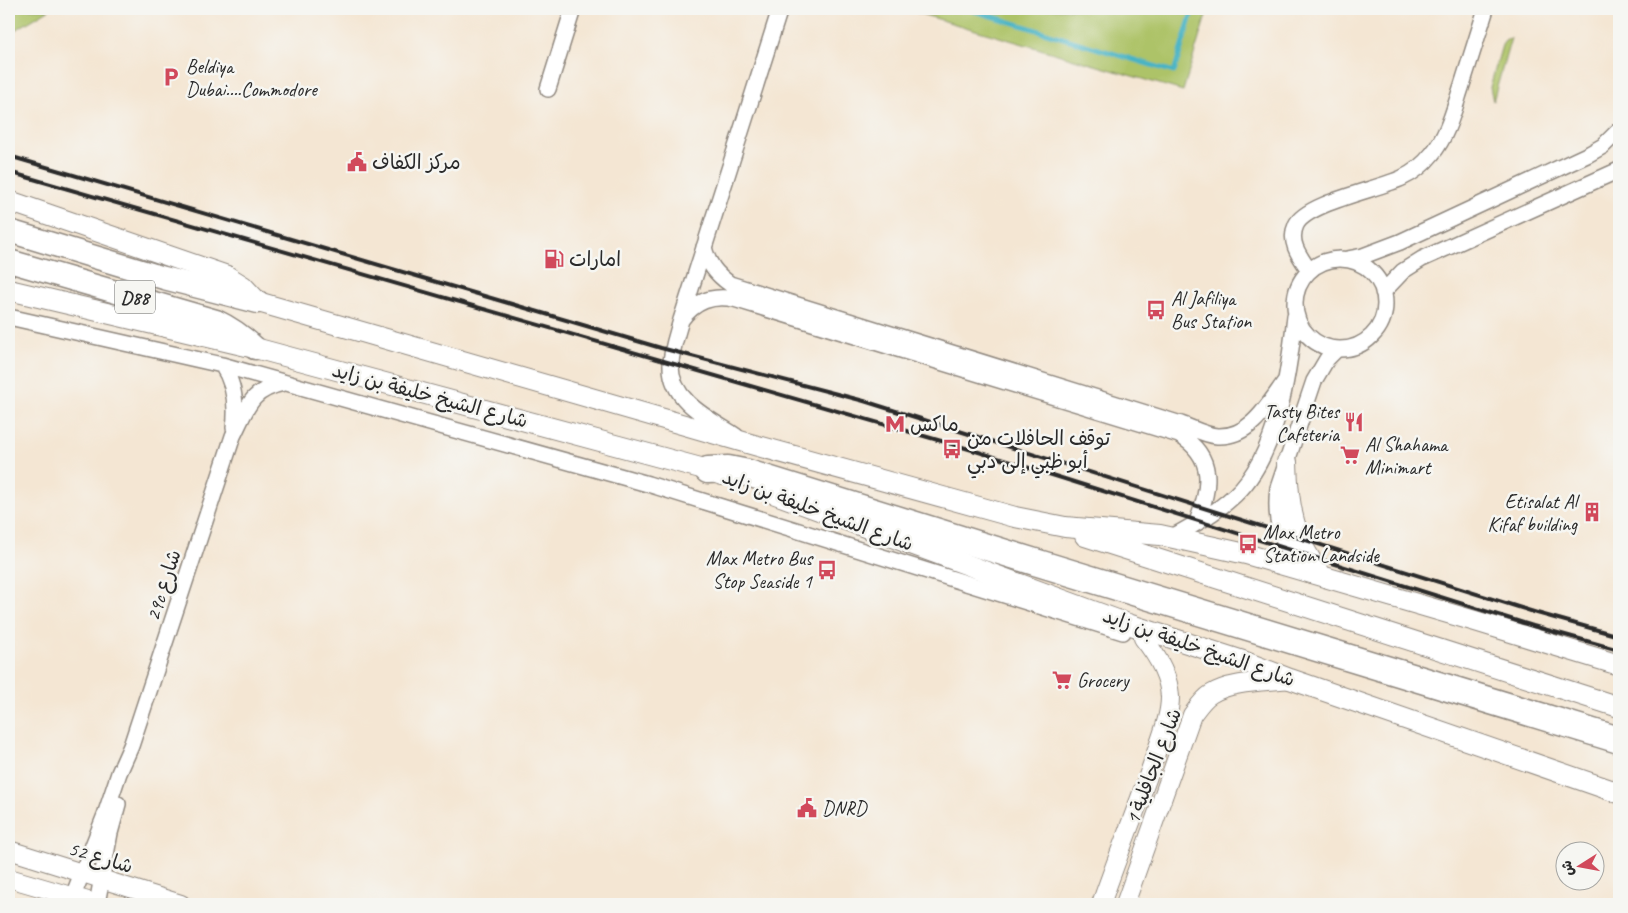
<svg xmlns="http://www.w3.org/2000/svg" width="1628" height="913" font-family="Caveat,'Playpen Sans Arabic',sans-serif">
  <rect width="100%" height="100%" fill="#f6f6f2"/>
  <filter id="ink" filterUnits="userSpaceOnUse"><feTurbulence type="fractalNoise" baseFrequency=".02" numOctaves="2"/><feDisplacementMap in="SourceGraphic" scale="10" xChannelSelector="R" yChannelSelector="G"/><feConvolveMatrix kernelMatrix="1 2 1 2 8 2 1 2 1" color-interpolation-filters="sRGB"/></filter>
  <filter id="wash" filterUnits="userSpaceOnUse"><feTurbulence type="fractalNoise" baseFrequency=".0096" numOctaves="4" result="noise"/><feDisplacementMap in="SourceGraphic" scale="20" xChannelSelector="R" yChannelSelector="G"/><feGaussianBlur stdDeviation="1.12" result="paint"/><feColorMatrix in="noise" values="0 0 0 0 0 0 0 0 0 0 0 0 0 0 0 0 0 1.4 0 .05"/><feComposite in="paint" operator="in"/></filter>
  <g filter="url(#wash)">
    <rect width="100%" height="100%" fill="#f4e6d3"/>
    <path fill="#adc367" stroke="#6c7749" d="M9,9H50L9,34Z
      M904,9H1208L1183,91Z
      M1511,38L1493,101L1490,87L1502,45L1505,41Z"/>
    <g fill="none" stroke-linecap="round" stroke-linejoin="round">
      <path stroke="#48b4c5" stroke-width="5" d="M968,9L1174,72L1193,9"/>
    </g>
  </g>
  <g filter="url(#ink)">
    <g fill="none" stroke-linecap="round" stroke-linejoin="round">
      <defs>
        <path id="minor" d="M548,89L573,9
          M704,247C708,264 716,274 730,284L1181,424C1192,428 1205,435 1217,436C1251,438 1269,403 1286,380
          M1295 304a45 45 0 1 1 90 0a45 45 0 1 1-90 0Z
          M1347,259L1363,256L1400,242L1589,154L1603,146L1619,130
          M1309,270C1300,257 1288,242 1296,225C1306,203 1379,189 1402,178C1413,173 1424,164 1432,154C1448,135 1454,109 1462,85C1470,60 1478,34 1486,9
          M1383,292L1403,271L1422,259L1619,170
          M9,317L222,365L648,484L1123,632
          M681,320C695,301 712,295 734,299L1179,435C1216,457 1210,488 1197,522
          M222,365C235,384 237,405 234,428
          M736,436C710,419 670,401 671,365C671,350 677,335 681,320L780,9
          M1172,537C1194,525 1217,512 1235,495C1278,455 1289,372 1295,316
          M1299,570C1281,544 1274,519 1278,488L1314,381L1327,359L1336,350
          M73,896L105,815L119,773L131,746L233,436C247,408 250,390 284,383
          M97,904L110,833L118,804"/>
        <path id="tertiary" d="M9,850L181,904
          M9,878L98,904
          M1101,904C1118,855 1138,806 1155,756C1161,737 1170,717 1170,697C1169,675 1156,654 1143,638
          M1125,904L1192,715C1198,707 1203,699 1211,694C1231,681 1267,682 1290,679"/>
        <path id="secondary" d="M9,201L227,276L243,286L258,302L747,443L1015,517L1065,527L1160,535L1246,554L1475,621L1619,665
          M9,290L255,348L708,470L722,475
          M1287,462C1288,506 1294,541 1322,576
          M770,492L1128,624L1243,661L1290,679L1619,793
          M1085,536L1619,707"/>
        <path id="primary" d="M9,231L164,278L258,302
          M9,261L216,321C231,328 242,336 255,348"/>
        <path id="motorway" d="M708,470L728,469L748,473L1035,562L1619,740"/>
      </defs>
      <use href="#minor" stroke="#90887f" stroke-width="18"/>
      <use href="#tertiary" stroke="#90887f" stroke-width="20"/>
      <use href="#secondary" stroke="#90887f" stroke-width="22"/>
      <use href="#primary" stroke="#90887f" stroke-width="25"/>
      <use href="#motorway" stroke="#90887f" stroke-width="29"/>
      <use href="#minor" stroke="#fff" stroke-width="15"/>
      <use href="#tertiary" stroke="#fff" stroke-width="18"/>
      <use href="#secondary" stroke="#fff" stroke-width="20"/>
      <use href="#primary" stroke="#fff" stroke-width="22"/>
      <use href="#motorway" stroke="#fff" stroke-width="26"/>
      <path stroke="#2b2b2b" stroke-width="4" d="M9,156L661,348L864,401L1537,613L1619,636
        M9,172L969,449L1533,626L1619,650"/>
    </g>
  </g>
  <defs>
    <symbol id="parking-bare" viewBox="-9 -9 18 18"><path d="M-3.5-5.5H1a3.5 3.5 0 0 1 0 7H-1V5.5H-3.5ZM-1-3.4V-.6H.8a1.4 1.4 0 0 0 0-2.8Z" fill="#d1495b" stroke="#f6f6f2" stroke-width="2.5" paint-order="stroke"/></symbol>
    <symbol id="civic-bare" viewBox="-9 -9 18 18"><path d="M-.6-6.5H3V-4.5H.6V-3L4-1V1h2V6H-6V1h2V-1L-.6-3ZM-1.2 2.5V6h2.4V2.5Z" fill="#d1495b" stroke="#f6f6f2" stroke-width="2.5" paint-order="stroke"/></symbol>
    <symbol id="fuel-bare" viewBox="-9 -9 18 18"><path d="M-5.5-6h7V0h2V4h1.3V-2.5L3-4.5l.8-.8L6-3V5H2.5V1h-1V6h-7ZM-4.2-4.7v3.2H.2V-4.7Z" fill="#d1495b" stroke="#f6f6f2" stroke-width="2.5" paint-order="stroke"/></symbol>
    <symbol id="bus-bare" viewBox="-9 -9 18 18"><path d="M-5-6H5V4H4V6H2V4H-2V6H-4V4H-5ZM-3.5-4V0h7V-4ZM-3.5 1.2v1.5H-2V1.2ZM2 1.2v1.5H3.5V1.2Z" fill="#d1495b" stroke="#f6f6f2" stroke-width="2.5" paint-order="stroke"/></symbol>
    <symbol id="restaurant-bare" viewBox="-9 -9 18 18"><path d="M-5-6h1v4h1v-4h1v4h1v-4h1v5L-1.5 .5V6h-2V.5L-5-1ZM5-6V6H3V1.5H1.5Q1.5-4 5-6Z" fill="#d1495b" stroke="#f6f6f2" stroke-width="2.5" paint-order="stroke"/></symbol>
    <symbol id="metro-bare" viewBox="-9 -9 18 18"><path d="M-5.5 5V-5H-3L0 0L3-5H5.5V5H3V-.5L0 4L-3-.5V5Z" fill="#d1495b" stroke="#f6f6f2" stroke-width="2.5" paint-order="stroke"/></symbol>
    <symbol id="supermarket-bare" viewBox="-9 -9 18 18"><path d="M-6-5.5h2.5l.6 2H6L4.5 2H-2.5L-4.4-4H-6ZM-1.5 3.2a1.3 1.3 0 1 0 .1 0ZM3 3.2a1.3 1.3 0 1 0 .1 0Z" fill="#d1495b" stroke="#f6f6f2" stroke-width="2.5" paint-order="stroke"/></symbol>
    <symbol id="building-bare" viewBox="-9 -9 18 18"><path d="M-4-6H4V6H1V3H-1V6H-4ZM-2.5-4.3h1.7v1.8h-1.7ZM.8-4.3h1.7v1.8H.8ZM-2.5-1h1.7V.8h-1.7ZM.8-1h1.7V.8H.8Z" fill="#d1495b" stroke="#f6f6f2" stroke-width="2.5" paint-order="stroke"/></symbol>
  </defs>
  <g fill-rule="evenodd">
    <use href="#parking-bare" x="157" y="63" width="28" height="28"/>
    <use href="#civic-bare" x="343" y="148" width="28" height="28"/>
    <use href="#fuel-bare" x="540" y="245" width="28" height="28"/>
    <use href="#bus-bare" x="1142" y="296" width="28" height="28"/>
    <use href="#restaurant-bare" x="1340" y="408" width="28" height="28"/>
    <use href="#metro-bare" x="881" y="410" width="28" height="28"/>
    <use href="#bus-bare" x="938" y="435" width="28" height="28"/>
    <use href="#supermarket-bare" x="1336" y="441" width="28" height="28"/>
    <use href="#building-bare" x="1578" y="498" width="28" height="28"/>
    <use href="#bus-bare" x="1234" y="530" width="28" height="28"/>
    <use href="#bus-bare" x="813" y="556" width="28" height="28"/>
    <use href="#supermarket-bare" x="1048" y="666" width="28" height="28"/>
    <use href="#civic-bare" x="793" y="794" width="28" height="28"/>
  </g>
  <g text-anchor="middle" stroke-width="5" stroke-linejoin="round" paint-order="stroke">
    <rect fill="#f6f6f2" stroke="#686867" stroke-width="1" x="115" y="280.5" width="40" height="33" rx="4"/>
    <g font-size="19" font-weight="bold" fill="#2b2b2b">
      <text x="135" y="304">D88</text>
    </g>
    <g font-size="20" fill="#2b2b2b" stroke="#f6f6f2" text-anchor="start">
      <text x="186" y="73">Beldiya<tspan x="186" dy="23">Dubai....Commodore</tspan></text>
      <text x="372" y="169">مركز الكفاف</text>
      <text x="569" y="266">امارات</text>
      <text x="1171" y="305">Al Jafiliya<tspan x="1171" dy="23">Bus Station</tspan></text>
      <text x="1339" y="418" text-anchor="end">Tasty Bites<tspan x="1339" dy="23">Cafeteria</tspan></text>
      <text x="910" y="431">ماكس</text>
      <text x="967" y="445">توقف الحافلات من<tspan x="967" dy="23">أبو ظبي إلى دبي</tspan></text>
      <text x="1365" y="451">Al Shahama<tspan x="1365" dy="23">Minimart</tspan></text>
      <text x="1577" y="508" text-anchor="end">Etisalat Al<tspan x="1577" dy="23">Kifaf building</tspan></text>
      <text x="1263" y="539">Max Metro<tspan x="1263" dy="23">Station Landside</tspan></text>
      <text x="812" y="565" text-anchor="end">Max Metro Bus<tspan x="812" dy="23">Stop Seaside 1</tspan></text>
      <text x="1077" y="687">Grocery</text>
      <text x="822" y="815">DNRD</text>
    </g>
    <g font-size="20" fill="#2b2b2b" stroke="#f6f6f2">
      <text transform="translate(430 395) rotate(15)" y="7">شارع الشيخ خليفة بن زايد</text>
      <text transform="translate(818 510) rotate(20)" y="7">شارع الشيخ خليفة بن زايد</text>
      <text transform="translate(163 585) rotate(-72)" y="7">29c شارع</text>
      <text transform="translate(1199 647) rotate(19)" y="7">شارع الشيخ خليفة بن زايد</text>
      <text transform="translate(1153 766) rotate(-69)" y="7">شارع الجافلية 1</text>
      <text transform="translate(101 857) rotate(17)" y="7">شارع 52</text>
    </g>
  </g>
  <rect width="1628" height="913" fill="none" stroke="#f6f6f2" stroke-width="30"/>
  <g transform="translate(1580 866) rotate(259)"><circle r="24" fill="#f6f6f2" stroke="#a5a5a2"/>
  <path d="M0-4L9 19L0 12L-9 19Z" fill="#d1495b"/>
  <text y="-8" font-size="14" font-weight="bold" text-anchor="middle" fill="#2b2b2b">ش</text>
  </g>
</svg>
